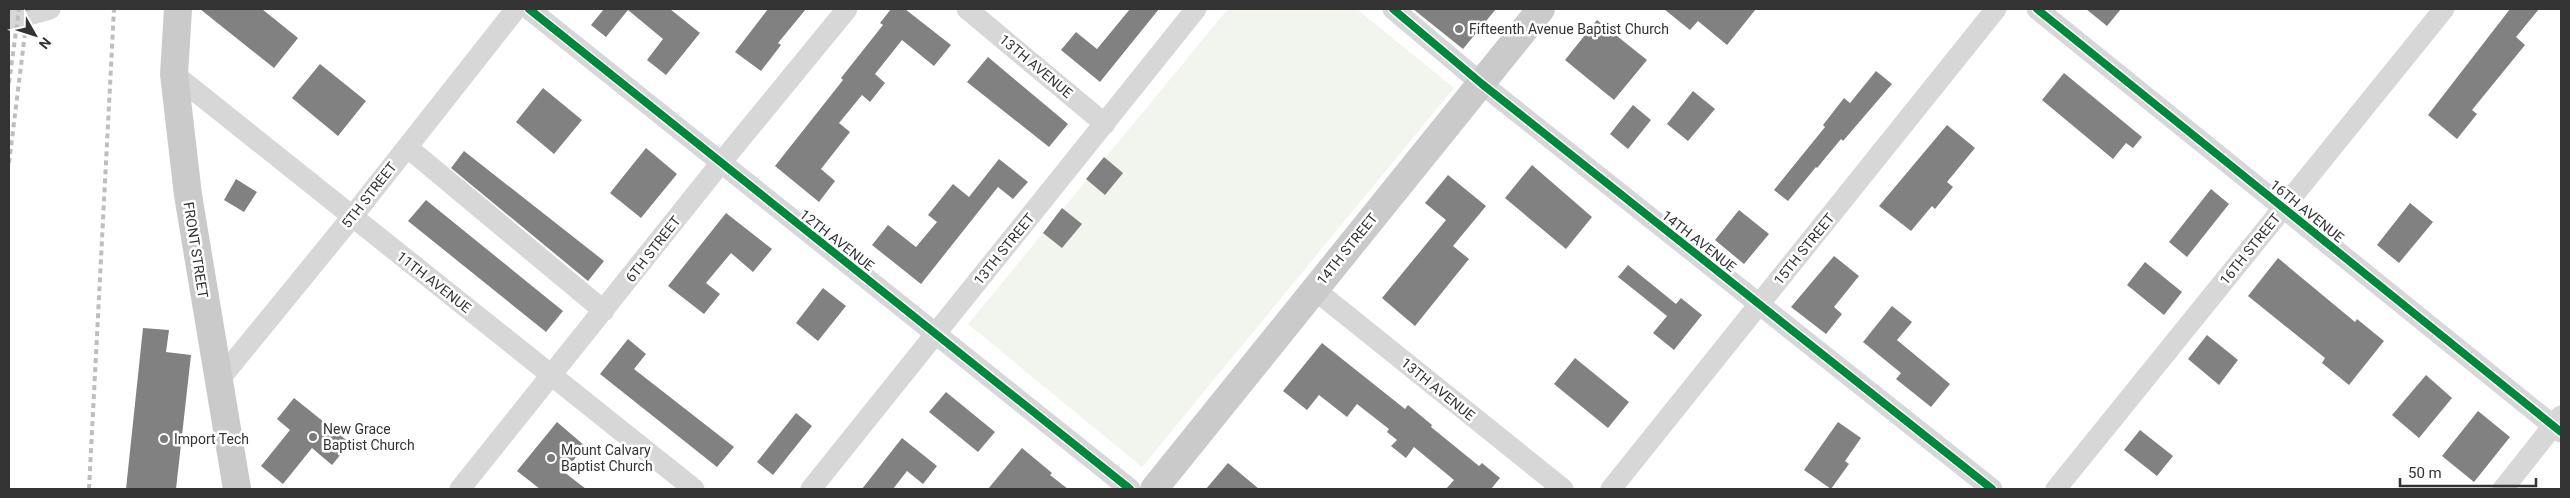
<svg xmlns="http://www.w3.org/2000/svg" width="2570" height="498" font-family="Roboto,sans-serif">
  <rect width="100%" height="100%" fill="#fff"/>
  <path fill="#f1f5ed" d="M1228,9H1357L1454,88L1142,467L968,324Z"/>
  <path fill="#818181" d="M200,9H262L298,38L274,68Z
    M604,9H670L700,33L666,75L647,60L663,39L628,10L606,37L591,25Z
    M768,9H806L778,43L781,45L761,71L735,52Z
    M891,9H905L951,45L934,66L902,40L875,74L885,83L870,102L862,95L839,123L850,132L821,169L835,181L819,202L775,166L843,80L841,78L883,25L880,23Z
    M1130,9H1159L1100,82L1061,50L1076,32L1097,49Z
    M1413,9H1496L1463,49Z
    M1664,9H1756L1727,45L1698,21L1690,30Z
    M2086,9H2121L2107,26Z
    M2510,9H2539L2516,37L2525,45L2472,110L2477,114L2457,139L2428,115Z
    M1597,20L1647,60L1614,100L1565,60Z
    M988,57L1068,124L1049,147L967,82Z
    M320,64L366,101L338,136L292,98Z
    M1876,71L1892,84L1843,141L1841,139L1817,168L1816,167L1788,201L1774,190L1825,127L1823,125L1844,98L1850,103Z
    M2064,73L2142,137L2133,148L2126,143L2113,159L2042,100Z
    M543,88L582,120L554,154L516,122Z
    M1693,91L1715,109L1688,141L1667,124Z
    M1633,105L1651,120L1628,149L1610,134Z
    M1947,125L1975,148L1947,182L1953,187L1935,209L1932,206L1911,231L1879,206Z
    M646,148L677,174L641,218L610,193Z
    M464,151L604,261L588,281L451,168Z
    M1104,157L1123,173L1105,195L1086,179Z
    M999,159L1028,182L1013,199L998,187L921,284L872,245L888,225L916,247L937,222L928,215L953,184L969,197Z
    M1532,165L1592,217L1566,249L1505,198Z
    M1448,175L1486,206L1453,246L1469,259L1415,326L1382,298L1446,220L1425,203Z
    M236,179L257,192L244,212L224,200Z
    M2211,189L2229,204L2187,257L2169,242Z
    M426,200L563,311L546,332L408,221Z
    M2410,203L2433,222L2399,263L2377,245Z
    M1062,208L1082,224L1062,248L1043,233Z
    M1739,210L1769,234L1744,264L1715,240Z
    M726,213L772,249L753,272L731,253L706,283L720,294L704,314L668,286Z
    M1834,256L1859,276L1834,307L1842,314L1826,334L1791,307Z
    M2278,258L2355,322L2357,319L2384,341L2349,385L2322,363L2325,358L2248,296Z
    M2145,262L2182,292L2164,315L2127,285Z
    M1628,265L1676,304L1681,298L1702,315L1674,350L1653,333L1667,316L1618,277Z
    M823,288L846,306L818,341L796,323Z
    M1892,306L1912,322L1897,340L1950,384L1931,407L1896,379L1901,373L1863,342Z
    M143,328L169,330L166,352L191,355L176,489H126Z
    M2207,335L2238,360L2219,385L2188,359Z
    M628,339L646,354L634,369L734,447L717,467L600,374Z
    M1322,343L1405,409L1408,405L1432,425L1431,427L1479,466L1482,463L1500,478L1491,489H1446L1454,480L1414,447L1406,458L1391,446L1397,440L1387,432L1389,429L1357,404L1347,417L1319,395L1307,410L1283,391Z
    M1575,358L1629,402L1608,428L1554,384Z
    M2426,375L2452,398L2419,438L2392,415Z
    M946,392L995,432L978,452L929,412Z
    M294,398L350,443L332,465L312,448L283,484L261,466L290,430L277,419Z
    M2478,411L2510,437L2474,482L2442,456Z
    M796,413L812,426L773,475L757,462Z
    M557,422L585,446L564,472L586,489H540L517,471Z
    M1838,422L1861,438L1845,461L1849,464L1831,489L1804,470Z
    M2140,430L2173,456L2157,476L2124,450Z
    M902,438L937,466L923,484L907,471L893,489H862Z
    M1022,448L1052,473L1050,475L1068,489H988Z
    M1228,463L1259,489H1206Z"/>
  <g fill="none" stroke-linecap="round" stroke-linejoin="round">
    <path stroke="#d7d7d7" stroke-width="21" d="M529,9L1130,489
      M967,9L1105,124
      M1393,9L1482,84L1992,489
      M2037,9L2561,432
      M9,21L50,9
      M174,74L694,489
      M407,147L604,311
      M1314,289L1563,489
      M219,380L352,217L516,9
      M460,489L720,164L847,9
      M811,489L1196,9
      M1611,489L1996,9
      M2056,489L2444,9
      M2503,489L2561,416"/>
    <path stroke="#cacaca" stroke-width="28" d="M178,9L174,74L188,195L237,489
      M1154,489L1541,9"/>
    <path stroke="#bebebe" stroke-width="4" stroke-dasharray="5 4" stroke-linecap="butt" d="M9,83L19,9
      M9,163L28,9
      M89,489L114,9"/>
    <defs>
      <path id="cycleway" d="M529,9L1130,489
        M1393,9L1482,84L1992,489
        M2037,9L2561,432"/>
    </defs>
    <use href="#cycleway" stroke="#fff" stroke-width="11"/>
    <use href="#cycleway" stroke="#00873e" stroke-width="8"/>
  </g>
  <g fill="#7a7a7a" stroke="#fff" stroke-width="2">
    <circle cx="1459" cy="29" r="5"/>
    <circle cx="313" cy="437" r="5"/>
    <circle cx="164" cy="439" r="5"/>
    <circle cx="551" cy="458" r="5"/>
  </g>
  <g text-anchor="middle" stroke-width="5" stroke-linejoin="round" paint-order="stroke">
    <g font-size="14" fill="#333" stroke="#fff" text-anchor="start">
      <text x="1469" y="34">Fifteenth Avenue Baptist Church</text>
      <text x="323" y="434">New Grace<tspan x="323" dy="16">Baptist Church</tspan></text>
      <text x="174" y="444">Import Tech</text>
      <text x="561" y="455">Mount Calvary<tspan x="561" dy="16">Baptist Church</tspan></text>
    </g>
    <g font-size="14" fill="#333" stroke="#fff">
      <text transform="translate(1036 66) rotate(40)" y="5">13TH AVENUE</text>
      <text transform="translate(369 195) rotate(-52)" y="5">5TH STREET</text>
      <text transform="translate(2307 211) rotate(39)" y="5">16TH AVENUE</text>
      <text transform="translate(837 240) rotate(38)" y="5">12TH AVENUE</text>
      <text transform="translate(1699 241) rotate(38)" y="5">14TH AVENUE</text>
      <text transform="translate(653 249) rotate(-52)" y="5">6TH STREET</text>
      <text transform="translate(1004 249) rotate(-51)" y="5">13TH STREET</text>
      <text transform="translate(1347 249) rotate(-51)" y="5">14TH STREET</text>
      <text transform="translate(1804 249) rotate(-51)" y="5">15TH STREET</text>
      <text transform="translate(2250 249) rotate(-51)" y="5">16TH STREET</text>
      <text transform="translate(196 250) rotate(81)" y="5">FRONT STREET</text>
      <text transform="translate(434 282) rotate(38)" y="5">11TH AVENUE</text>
      <text transform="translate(1438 389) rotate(39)" y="5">13TH AVENUE</text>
    </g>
  </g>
  <rect width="2570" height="498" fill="none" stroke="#333333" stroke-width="20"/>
  <g transform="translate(35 35) rotate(129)" stroke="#ffffff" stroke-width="4" paint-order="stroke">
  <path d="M0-4L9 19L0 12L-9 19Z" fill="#333333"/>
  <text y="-8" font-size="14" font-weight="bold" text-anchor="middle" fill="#333333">N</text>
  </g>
  <path d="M2400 478v8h136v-8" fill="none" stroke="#333333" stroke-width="2.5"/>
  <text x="2408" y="478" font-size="15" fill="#333333" stroke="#ffffff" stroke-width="4" paint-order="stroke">50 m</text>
</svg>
